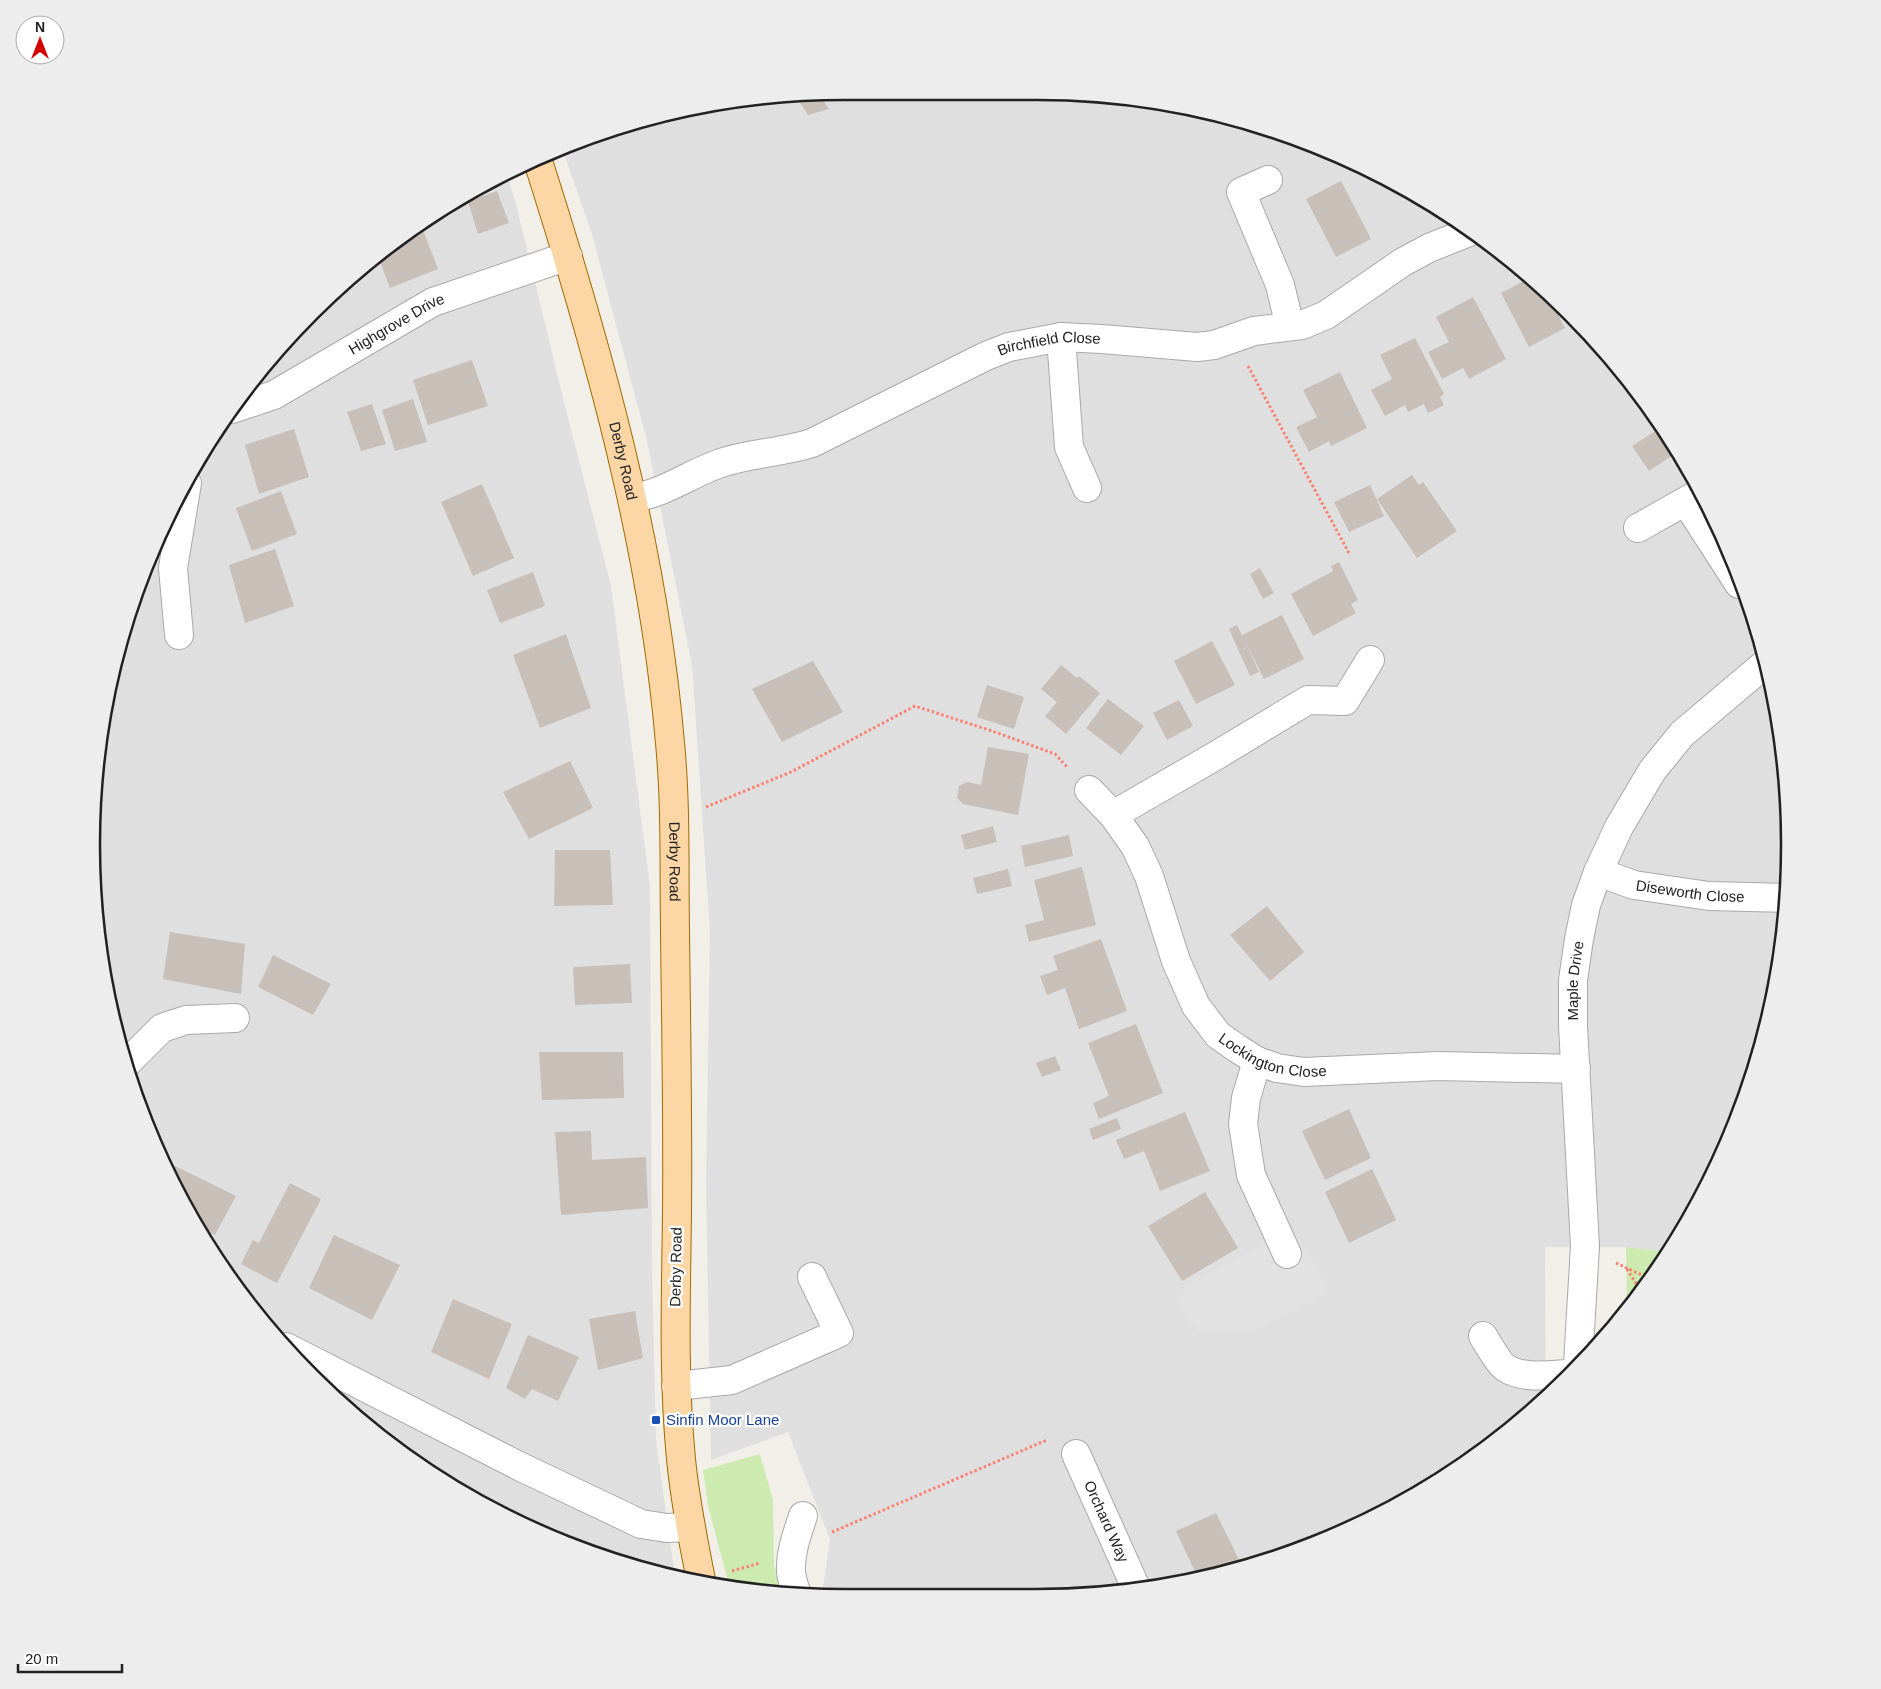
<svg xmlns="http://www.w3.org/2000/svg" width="1881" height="1689" font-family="Arial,sans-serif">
  <rect width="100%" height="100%" fill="#f2efe9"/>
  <path fill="#e0dfdf" d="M844,91L1085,93L1183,106L1324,148L1413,192L1533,278L1634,386L1712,512L1764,650L1788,796L1783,943L1750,1087L1689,1221L1667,1252L1626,1247H1545L1546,1395L1495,1442L1369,1520L1231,1572L1085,1596H824L822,1593L830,1540L788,1432L711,1460L706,1183L710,932L692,665L647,441L592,234L562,148L602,131L697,106Z
    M506,172L515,200L563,398L611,586L650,886L652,1270L656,1441L675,1576L649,1572L512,1520L386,1442L312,1377L247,1303L169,1177L117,1039L98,943L91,845L106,697L131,602L169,512L247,386L312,312L386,247Z"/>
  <path fill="#cdebb0" d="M1626,1247L1667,1252L1627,1307Z
    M760,1454L773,1500L774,1566L785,1594L729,1585L708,1506L703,1470Z"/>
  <path fill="#e2e2e2" d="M1291,1230L1315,1263L1327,1292L1253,1331H1197L1180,1307V1290Z"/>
  <path fill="#c7bfb8" d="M819,94L829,109L808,115L796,96Z
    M1341,181L1371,239L1336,257L1306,199Z
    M497,191L509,223L478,234L468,201Z
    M421,225L438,269L390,288L377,254L386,247Z
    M1531,277L1547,293L1565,328L1529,347L1501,293Z
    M1473,297L1506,359L1469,379L1463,368L1442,379L1428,352L1449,342L1436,317Z
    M325,300L328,306L307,318L312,312Z
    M1560,306L1574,321L1568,324Z
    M1415,338L1444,394L1440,397L1444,405L1428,413L1424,404L1408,412L1405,405L1385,416L1371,390L1392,379L1380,355Z
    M472,360L488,406L428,425L413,380Z
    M1340,372L1367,428L1331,446L1329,441L1309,452L1296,427L1317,417L1303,390Z
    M413,399L427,442L395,451L382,410Z
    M372,404L386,444L361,451L347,412Z
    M1660,428L1676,453L1649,471L1632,446Z
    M294,429L309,477L259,494L245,445Z
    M1412,475L1419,485L1423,482L1457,531L1417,558L1377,499Z
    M482,484L514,558L473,576L441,502Z
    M1370,485L1384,516L1349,532L1334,502Z
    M281,491L297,534L252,551L236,508Z
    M275,549L294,606L245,623L229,565Z
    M1339,562L1358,600L1351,604L1356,613L1313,636L1291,594L1333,571L1331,566Z
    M1260,568L1274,593L1263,599L1250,574Z
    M533,572L545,606L500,623L487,590Z
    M1282,615L1304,659L1264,679L1244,639L1259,672L1250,676L1229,629L1237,625L1242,635Z
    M566,634L591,708L540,728L513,655Z
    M1212,641L1235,685L1196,704L1174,661Z
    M813,661L843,712L782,742L752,689Z
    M1061,665L1077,678L1079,676L1100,693L1066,734L1045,716L1057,702L1041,689Z
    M987,685L1024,697L1014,729L977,717Z
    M1108,699L1144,726L1121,755L1086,728Z
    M1179,700L1193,726L1167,740L1153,713Z
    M988,747L1029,754L1018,815L963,804L957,798L959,786L967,782L981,785Z
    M570,761L593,808L529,839L503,792Z
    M993,826L997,842L965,850L961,835Z
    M1069,835L1073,856L1025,867L1021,846Z
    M555,850H610L613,905L554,906Z
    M1082,867L1096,925L1029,942L1025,925L1044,920L1034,880Z
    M1008,869L1012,886L977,894L973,878Z
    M1267,906L1304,952L1270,981L1230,935Z
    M170,932L245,944L241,994L163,979Z
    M1101,939L1127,1011L1079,1029L1065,988L1047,995L1040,976L1058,970L1053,956Z
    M273,955L331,984L313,1015L258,987Z
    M630,964L632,1003L575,1005L573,967Z
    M1136,1024L1163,1093L1099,1119L1093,1103L1109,1096L1088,1043Z
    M539,1052H623L624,1098L542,1100Z
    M1055,1056L1061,1070L1042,1077L1036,1063Z
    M1349,1109L1371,1158L1325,1180L1302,1131Z
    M1185,1112L1210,1171L1160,1191L1144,1151L1124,1159L1116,1140Z
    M1117,1118L1121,1129L1093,1140L1089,1129Z
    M591,1131L592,1160L646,1157L648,1208L561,1215L555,1132Z
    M175,1166L236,1196L215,1235L200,1227L169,1177Z
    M1372,1169L1396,1220L1349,1243L1325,1192Z
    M290,1183L321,1199L277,1283L241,1264L253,1240L259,1243Z
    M1205,1192L1238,1248L1182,1281L1148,1226Z
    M334,1235L400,1265L372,1320L309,1288Z
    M453,1299L512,1324L489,1379L431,1352Z
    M635,1311L643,1358L598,1370L589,1319Z
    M528,1335L579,1357L558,1401L532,1389L525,1399L506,1388Z
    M1216,1513L1243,1568L1231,1572L1198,1578L1176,1531Z"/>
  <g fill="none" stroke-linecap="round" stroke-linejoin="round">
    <defs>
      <g id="minor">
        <path d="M1268,180L1241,192L1280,285L1290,326"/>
        <path d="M1061,337L1069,447L1087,488"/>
        <path id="s1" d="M232,409L274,395L433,302L568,256"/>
        <path id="s2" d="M632,498C663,494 688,475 718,464C748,453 781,453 812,443L986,356L1009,347L1061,337L1102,339L1197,347L1214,345L1254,331L1302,325L1326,315L1403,262L1429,248L1469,232"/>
        <path d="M1686,502L1739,584"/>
        <path d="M1638,528L1700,493"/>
        <path d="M179,635L173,568L187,483"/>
        <path id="s3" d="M1089,790L1113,815L1135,846L1149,876L1176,961L1196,1006L1218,1035L1238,1049L1257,1061L1277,1068L1304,1072L1438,1066L1576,1069"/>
        <path d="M1113,815L1217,755L1308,700L1345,701L1370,660"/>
        <path id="s4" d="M1598,872L1634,885L1709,896L1785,898"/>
        <path d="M1257,1061L1246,1098L1243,1124L1251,1175L1287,1254"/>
        <path d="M126,1064L162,1028L186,1020L235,1018"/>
        <path d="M1483,1336C1488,1344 1499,1364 1506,1368C1522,1379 1549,1375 1568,1374"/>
        <path d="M286,1347L519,1466L641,1524L667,1528L690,1527"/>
        <path id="s5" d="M1578,1364L1585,1246L1573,1026V980L1579,939L1586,905L1598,872L1619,827L1652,771L1682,734L1766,663"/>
        <path d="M676,1386L732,1380L839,1333L812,1277"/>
        <path id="s6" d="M1076,1454L1136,1588"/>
        <path d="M797,1596C795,1588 792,1580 791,1572C790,1553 797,1534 803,1516"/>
      </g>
      <g id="major">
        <path id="s7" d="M537,158C598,349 653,543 670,743C676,805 674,868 675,931C676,1025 678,1119 677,1213C676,1295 673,1377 681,1459C685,1500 693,1540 701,1580"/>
      </g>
    </defs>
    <use href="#minor" stroke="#a9a9a9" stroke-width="30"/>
    <use href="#major" stroke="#a06b00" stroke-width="30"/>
    <path stroke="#fa8072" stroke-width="3" stroke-dasharray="2.5 2.5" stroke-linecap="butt" d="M1248,366L1350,555
      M706,807L791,772L915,706L992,731L1055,754L1068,768
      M1616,1263L1648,1278
      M1627,1269L1640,1290
      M832,1532L1047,1440
      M732,1571L760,1563"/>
    <use href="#minor" stroke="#fff" stroke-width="28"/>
    <use href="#major" stroke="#fcd6a4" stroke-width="28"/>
  </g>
  <rect fill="#1a4fb4" stroke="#fff" stroke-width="2" x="651" y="1415" width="10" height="10" rx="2.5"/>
  <g text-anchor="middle" stroke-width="4.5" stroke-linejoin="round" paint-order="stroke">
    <g font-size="15" fill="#222" stroke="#fff">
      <text dy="5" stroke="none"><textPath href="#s1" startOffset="186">Highgrove Drive</textPath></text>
      <text dy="5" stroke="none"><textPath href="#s2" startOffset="449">Birchfield Close</textPath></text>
      <text dy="5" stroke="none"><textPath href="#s7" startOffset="315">Derby Road</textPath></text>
      <text dy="5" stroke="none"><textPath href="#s7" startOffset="720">Derby Road</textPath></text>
      <text dy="5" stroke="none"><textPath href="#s4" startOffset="95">Diseworth Close</textPath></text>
      <text dy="5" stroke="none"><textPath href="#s5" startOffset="384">Maple Drive</textPath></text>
      <text dy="5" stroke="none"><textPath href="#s3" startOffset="341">Lockington Close</textPath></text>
      <text transform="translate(676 1267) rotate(-89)" y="5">Derby Road</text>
      <text dy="5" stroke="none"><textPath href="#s6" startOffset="74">Orchard Way</textPath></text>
    </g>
    <g font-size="15" fill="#164399" stroke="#fff" text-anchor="start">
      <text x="666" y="1425">Sinfin Moor Lane</text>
    </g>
  </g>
  <path d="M0 0H1881V1689H0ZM844 100H1037A744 744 0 0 1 1781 844V845A744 744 0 0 1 1037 1589H844A744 744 0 0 1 100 845V844A744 744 0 0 1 844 100Z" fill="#ededed" fill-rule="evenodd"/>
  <path fill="none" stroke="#222" stroke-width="2.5" d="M844 100H1037A744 744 0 0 1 1781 844V845A744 744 0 0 1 1037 1589H844A744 744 0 0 1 100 845V844A744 744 0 0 1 844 100Z"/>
  <g transform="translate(40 40)"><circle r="24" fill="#ffffff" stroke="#a7a7a7"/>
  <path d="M0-4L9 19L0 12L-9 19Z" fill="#d40000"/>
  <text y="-8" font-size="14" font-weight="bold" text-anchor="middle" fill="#222222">N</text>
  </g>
  <path d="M18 1664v8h104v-8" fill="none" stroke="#222222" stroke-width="2.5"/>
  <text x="25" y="1664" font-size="15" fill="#222222" stroke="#ffffff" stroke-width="4" paint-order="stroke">20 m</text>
</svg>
